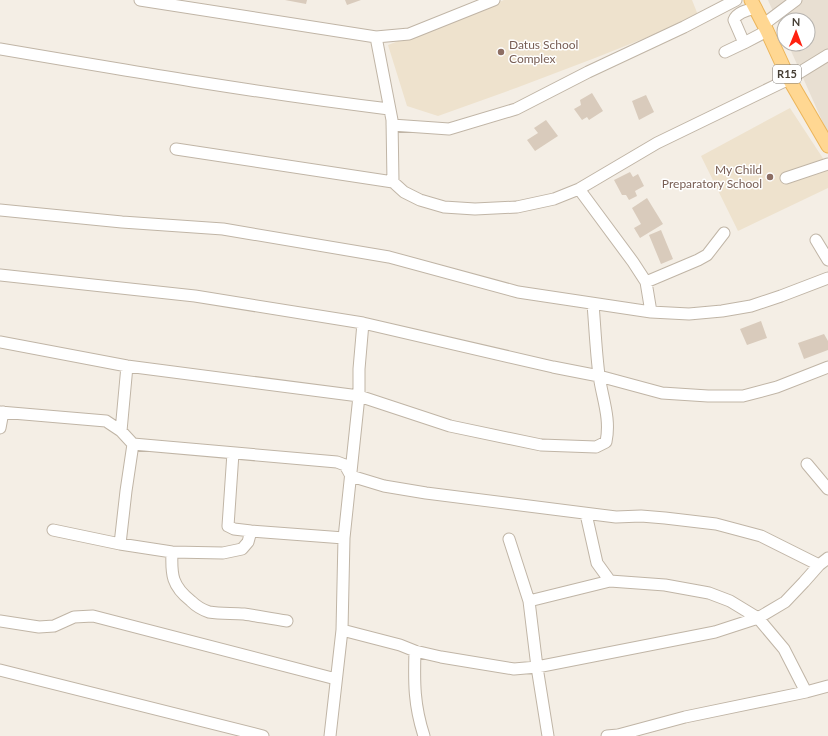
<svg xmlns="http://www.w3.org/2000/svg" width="828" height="736" font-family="Lato,sans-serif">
  <rect width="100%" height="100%" fill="#f4eee5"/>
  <path fill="#e8dfd2" d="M768,0H828V134L788,44H808V20H784V36Z"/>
  <path fill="#eee2cd" d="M504,0H692L698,15L693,19L595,58L516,88L438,116L407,106L388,45Z
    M790,108L828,166V188L738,231L701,156Z"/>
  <path fill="#d9cbbc" d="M285,0H307L306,4Z
    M345,0H361L347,5Z
    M592,93L603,111L589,120L587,117L582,120L574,109L581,105L580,100Z
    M646,95L654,112L639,120L632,101Z
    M546,120L558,136L535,151L527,140L538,133L534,128Z
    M630,172L633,177L638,174L644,186L635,191L637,196L629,200L626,195H622L614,180Z
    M647,198L663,224L640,238L634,228L641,224L632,208Z
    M661,230L673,259L661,264L649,235Z
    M761,321L767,338L747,345L740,329Z
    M824,334L828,341V350L804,359L798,343Z"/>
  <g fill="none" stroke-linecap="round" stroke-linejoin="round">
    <defs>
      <path id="minor" d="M140,0L376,37L409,34L494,0
        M756,8C748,10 737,12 734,20L744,43L767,31
        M764,24L796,0
        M0,49C129,71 258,93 389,109
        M725,52L744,43
        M392,125L449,129L516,109L588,72L684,27L736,0
        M176,149L393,182L392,120L376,37
        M786,178L828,164
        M393,182L404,192L420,200L444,207L475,209L517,207L554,199L579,189L657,143L789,79L828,55
        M579,189L633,262L646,282L651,312
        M0,210L122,222L223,229L389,257L518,292L651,312L689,314L722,311L751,306L781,296L828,278
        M816,240L828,260
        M0,275L195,296L363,323L553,367L599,376L662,393L708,396H743L777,387L828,367
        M646,282L698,260L707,255L724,233
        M0,342L127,366L359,396L450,426L541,445L596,447L606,442C611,418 602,398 599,375C596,352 595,328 593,304
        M0,412L106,421L121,431L133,444L337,462L345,465L351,476L384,486L426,493L616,517L641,516L665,518L716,524L761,536L819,565L828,558
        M0,428L3,412
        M121,431L127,366
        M233,453L228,526L234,529L251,531L344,538
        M807,464L828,489
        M586,514L597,563L610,581
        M53,530L120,544L172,552L223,553L242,549L248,542L251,531
        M509,539L529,601L537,667L548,736
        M120,544L126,491L133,444
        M172,552C171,575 172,586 191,601C196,606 203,610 209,612C221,614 232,613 244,614C258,616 272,619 287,621
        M529,601L610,581L665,585L709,593L730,601L758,618L784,649L806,692
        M0,621L39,627L54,626L74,617L93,616L336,679
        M342,630L400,645L415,651L441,657L514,669L537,667L715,632L758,618L785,602L804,582L819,565
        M415,651C414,683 414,705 424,736
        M0,670L263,736
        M330,736L342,630L344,538L359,396V369L363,323
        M607,736L618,735L685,717L806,692L828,686"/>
      <path id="major" d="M751,0L767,31L789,79L828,146"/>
    </defs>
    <use href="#minor" stroke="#c0b5a6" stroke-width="13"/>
    <use href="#major" stroke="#ecb55a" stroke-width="15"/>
    <use href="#minor" stroke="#fff" stroke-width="11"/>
    <use href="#major" stroke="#ffd792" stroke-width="13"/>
  </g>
  <g fill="#8d6e63" stroke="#fff" stroke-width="1.5">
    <circle cx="501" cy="52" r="4"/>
    <circle cx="770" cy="177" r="4"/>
  </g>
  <g text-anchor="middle" stroke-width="3" stroke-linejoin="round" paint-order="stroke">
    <rect fill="#fff" stroke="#7e7871" stroke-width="1" x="773" y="65" width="28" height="18" rx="3"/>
    <g font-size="11" font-weight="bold" fill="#463e34">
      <text x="787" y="78">R15</text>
    </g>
    <g font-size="12" fill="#785e54" stroke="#fff" text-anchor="start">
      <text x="509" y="49">Datus School<tspan x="509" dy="14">Complex</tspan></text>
      <text x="762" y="174" text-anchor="end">My Child<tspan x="762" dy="14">Preparatory School</tspan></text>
    </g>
  </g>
  <g transform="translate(796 32) rotate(1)"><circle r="19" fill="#ffffff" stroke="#b5b2ae"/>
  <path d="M0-3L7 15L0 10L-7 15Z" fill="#ff2110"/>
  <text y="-6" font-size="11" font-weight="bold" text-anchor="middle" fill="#463e34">N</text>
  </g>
</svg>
